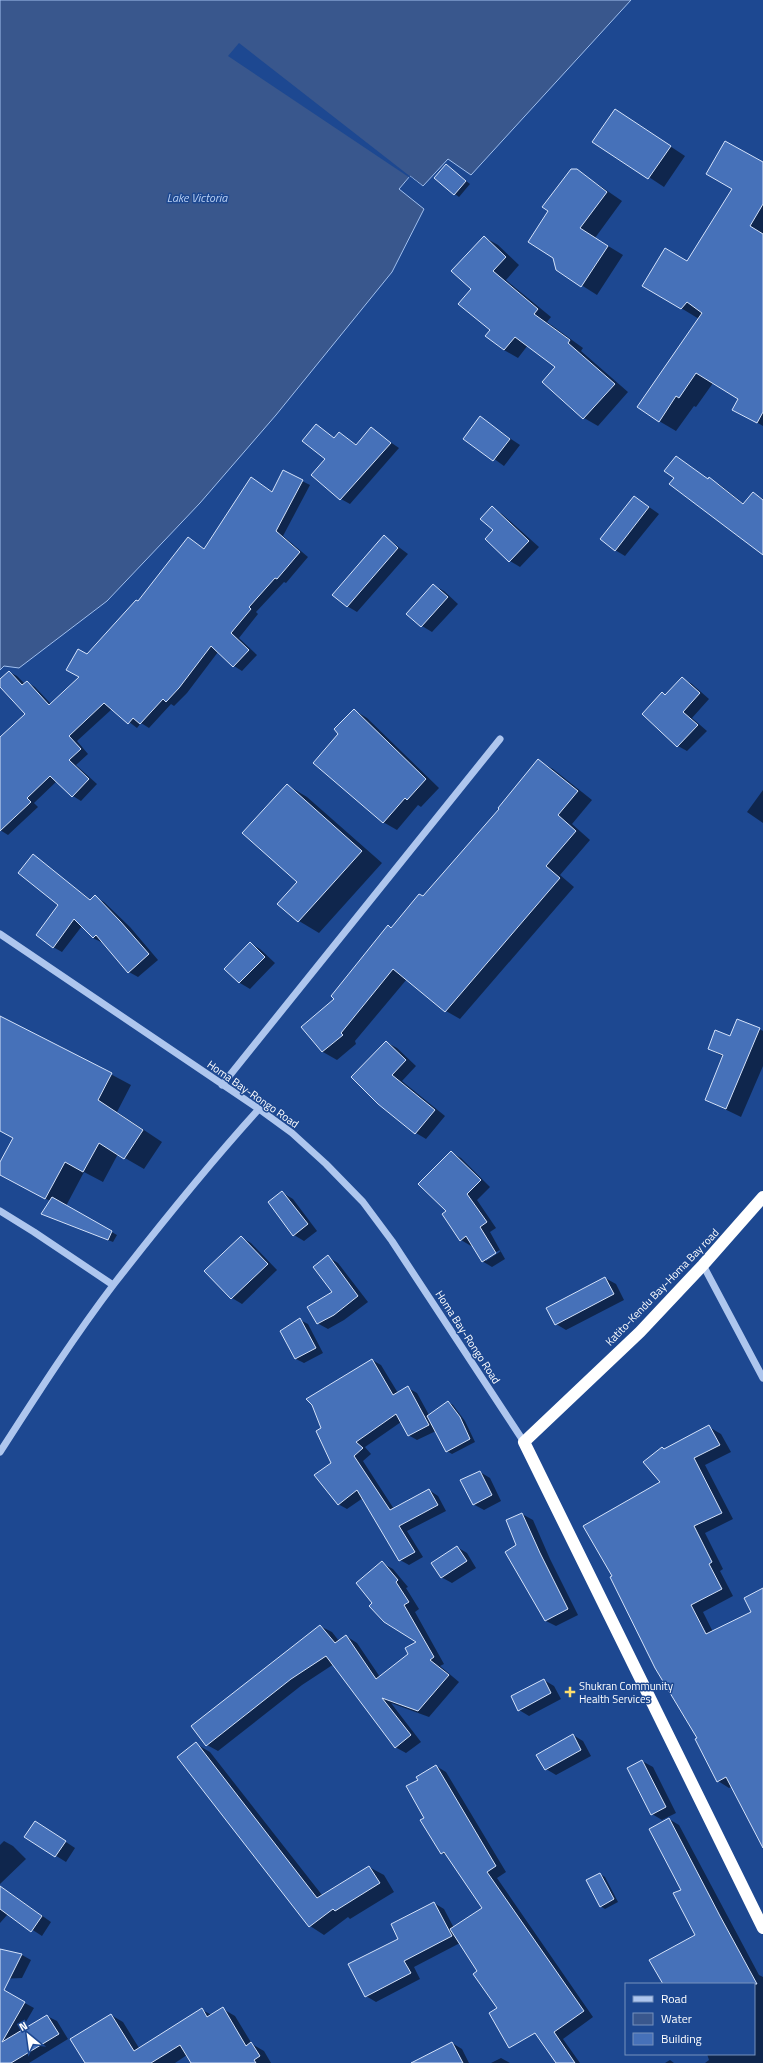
<svg xmlns="http://www.w3.org/2000/svg" width="763" height="2063" font-family="'Titillium Web',sans-serif">
  <rect width="100%" height="100%" fill="#1d4891"/>
  <path fill="#39578d" stroke="#a1c0ef" d="M0,0H631L471,175L448,159L423,186L410,176L399,189L424,209L392,272L276,415L200,503L107,601L19,668L4,666L0,670Z"/>
  <path fill="#1d4891" d="M239,43L425,188L228,56Z"/>
  <path fill="#0007" fill-rule="evenodd" d="M615,110L685,156L664,187L594,141Z
    M763,163V426L734,409L740,399L713,383L696,407L694,406L676,431L659,421L699,319L681,308L687,262Z
    M446,165L470,184L459,197L455,194Z
    M577,170L622,201L595,238L623,255L597,295L556,269Z
    M484,237L498,245L519,265L506,280L551,317L547,322L583,348L581,351L628,392L598,426L584,418L543,382L557,366L528,345L518,358L504,350L491,330L472,288Z
    M480,418L520,445L504,466L465,438Z
    M316,425L335,439L339,433L357,445L371,429L399,448L350,504L341,499L313,475L326,459Z
    M676,457L709,480L719,484L744,504L753,493L763,499V554L675,478Z
    M251,478L273,492L302,481L310,485L283,536L308,557L286,583L284,582L256,612L258,614L239,638L257,655L242,671L234,666L218,652L187,693L174,706L171,704L149,728L141,723L137,728L112,709L77,741L88,754L76,765L97,784L81,801L73,796L57,781L34,803L38,807L8,835L0,830V738L26,715L0,686V681L9,672L17,676L25,684L27,682L35,687L51,704L80,677L87,656L138,602L188,538L205,549Z
    M635,497L659,514L625,556L615,550Z
    M492,508L502,514L539,547L520,567L510,561L486,539L495,530Z
    M384,536L408,554L357,612L347,606Z
    M433,585L444,591L458,604L432,632L422,626Z
    M682,678L692,684L709,699L692,718L707,731L687,751L678,746L666,696Z
    M354,710L367,718L439,788L421,807L418,805L397,830L383,822L340,734Z
    M538,761L553,769L592,800L572,824L590,840L560,875L574,887L460,1019L446,1011L407,979L355,1041L356,1044L337,1060L323,1052L302,1027L336,999L388,926L392,928L423,897L501,809Z
    M287,785L307,797L382,863L319,933L299,921L279,904L299,882Z
    M763,790V823L747,812Z
    M33,856L91,900L95,897L104,902L130,927L158,960L138,977L129,972L103,943L93,938L82,926L62,952L53,947L59,905Z
    M250,943L260,949L275,963L250,989L240,983L225,968Z
    M0,1018L62,1048L131,1085L117,1112L162,1142L144,1169L118,1154L103,1182L84,1172L66,1206L117,1235L113,1242L42,1214L50,1201L0,1174V1164L14,1138L0,1131Z
    M759,1029L763,1031V1066L741,1117L706,1100L724,1057L709,1049L730,1037Z
    M386,1042L397,1048L416,1066L402,1081L445,1116L426,1139L416,1133L353,1077Z
    M451,1152L461,1158L490,1187L477,1200L496,1228L490,1232L505,1259L492,1267L482,1261L472,1245L471,1246L461,1240L447,1212ZM500,1250L501,1251L486,1261V1258Z
    M283,1193L293,1199L317,1231L304,1241L294,1235Z
    M241,1237L251,1243L277,1270L242,1304L232,1298L206,1271Z
    M328,1257L338,1263L368,1302L344,1320L328,1329L317,1323L333,1293Z
    M605,1278L616,1284L624,1300L566,1330L556,1324Z
    M300,1320L308,1324L323,1353L304,1363L296,1359L281,1331Z
    M372,1360L381,1365L398,1393L408,1388L417,1393L429,1415L448,1402L453,1405L465,1421L475,1442L452,1454L447,1451L436,1431L417,1440L408,1435L401,1422L365,1447L371,1454L363,1461L394,1509L429,1490L438,1496L446,1511L407,1531L423,1557L409,1565L400,1560L363,1498L347,1509L338,1504L332,1463L322,1429Z
    M709,1427L721,1434L731,1452L705,1465L733,1519L705,1533L723,1569L720,1571L733,1596L703,1612L713,1632L753,1612L763,1590V1844L733,1786L729,1788L718,1781L699,1739L614,1576L661,1483L662,1448L666,1450Z
    M480,1472L490,1478L501,1501L484,1510L473,1504Z
    M522,1514L533,1520L550,1559L578,1615L556,1626L546,1621Z
    M457,1547L467,1553L476,1568L452,1583L441,1577Z
    M382,1563L393,1569L408,1587L406,1588L419,1609L415,1612L444,1664L440,1666L459,1682L429,1717L391,1703L421,1742L406,1753L395,1747L334,1664L302,1685L218,1751L207,1745L320,1626L332,1632L339,1641L346,1636L357,1643L380,1677L410,1654L418,1642L373,1603Z
    M544,1680L554,1686L561,1699L529,1716L519,1710Z
    M573,1735L583,1741L591,1756L556,1775L546,1769Z
    M196,1744L210,1752L322,1895L369,1867L384,1875L394,1892L350,1919L348,1917L324,1935L310,1926L178,1757Z
    M642,1761L653,1767L676,1813L662,1820L652,1814Z
    M436,1766L446,1772L506,1872L497,1878L593,2017L563,2039L580,2063H557L496,1977L460,1943L414,1967L420,1979L376,2002L366,1996L399,1939L434,1903L444,1909L454,1928L484,1909L448,1856L442,1853L425,1818L420,1780Z
    M669,1819L679,1825L759,1975L763,1977V2063H705L709,2060L707,2054H754V1984H664L696,1935L682,1890Z
    M45,1828L75,1848L66,1862L26,1837Z
    M4,1841L13,1846L26,1859L0,1884V1845Z
    M600,1874L605,1877L618,1902L605,1909L600,1906Z
    M0,1886L51,1922L42,1936L8,1914L0,1923Z
    M0,1950L22,1955L31,1960L22,1978L0,1979Z
    M3,1991L34,2008L20,2032L47,2016L57,2021L68,2039L29,2063H0V1993Z
    M223,2009L235,2016L252,2044L264,2051L271,2063H192L187,2055L175,2063H84L111,2015L123,2022L139,2048L202,2010L212,2015Z
    M452,2043L462,2049L469,2063H414Z
    M501,2058L510,2063H491Z
    M670,2060L674,2063H665Z"/>
  <path fill="#4671b9" stroke="#d4e2fa" d="M615,109L671,146L648,179L592,142Z
    M725,141L763,162V204L750,226L763,234V412L757,423L732,410L738,399L696,373L679,398L676,396L659,422L637,407L702,313L687,302L681,309L642,286L665,248L687,261L732,189L706,174Z
    M446,164L466,181L454,195L434,178Z
    M571,169H577L607,192L580,228L608,246L581,287L556,270L553,258L528,242L548,211L542,207Z
    M484,236L506,257L493,271L538,309L534,314L570,340L568,343L615,384L583,419L542,382L555,367L515,337L504,350L485,336L490,330L458,304L471,289L451,271Z
    M480,416L510,439L493,461L463,439Z
    M316,424L334,438L339,432L356,445L371,427L391,443L340,500L311,475L325,459L302,441Z
    M676,456L708,479L709,477L743,504L753,492L763,500V555L669,484L674,478L664,471Z
    M283,470L303,480L276,531L300,552L277,579L275,578L249,607L251,609L231,633L249,650L233,667L211,646L179,688L166,702L163,699L140,724L133,718L128,724L104,703L69,736L81,749L69,760L89,779L72,797L50,776L27,798L31,802L0,831V737L25,714L0,687V679L9,671L22,685L27,681L49,705L79,677L66,670L78,649L87,654L136,600L138,601L188,537L204,549L251,477L272,492Z
    M634,496L649,507L615,551L600,539Z
    M492,506L529,541L509,562L485,539L493,530L480,519Z
    M384,535L398,548L347,607L332,595Z
    M433,584L448,597L421,627L406,614Z
    M682,677L700,693L683,712L698,725L677,747L642,714L662,692L665,695Z
    M354,709L426,779L407,800L405,798L383,823L313,763L338,734L334,729Z
    M538,759L578,791L558,815L576,831L546,866L560,878L445,1012L393,969L341,1033L343,1035L322,1052L301,1027L334,999L331,996L388,925L391,928L419,894L423,896L499,809L498,808Z
    M287,784L362,851L298,922L277,904L297,882L242,833Z
    M33,854L90,900L95,895L120,921L149,954L128,973L96,935L93,938L74,919L53,948L36,935L58,905L18,873Z
    M250,942L265,957L239,983L224,969Z
    M0,1016L112,1073L98,1100L143,1130L124,1159L99,1143L83,1172L65,1162L45,1199L0,1175V1162L13,1138L0,1131Z
    M737,1019L760,1028L726,1109L705,1100L723,1055L708,1049L715,1030L730,1036Z
    M386,1041L406,1060L392,1075L435,1110L415,1134L378,1104L351,1077Z
    M451,1151L481,1180L467,1194L487,1222L480,1227L496,1253L482,1262L466,1236L460,1241L442,1214L446,1211L418,1184Z
    M282,1191L308,1224L293,1236L268,1202Z
    M52,1197L112,1231L108,1240L41,1214Z
    M241,1236L268,1264L231,1299L204,1271Z
    M328,1255L358,1296L334,1315L317,1324L307,1307L332,1292L313,1267Z
    M605,1277L614,1294L555,1325L546,1308Z
    M300,1318L316,1348L295,1359L280,1331Z
    M372,1359L393,1395L408,1386L429,1425L408,1436L396,1414L356,1442L363,1448L354,1456L390,1510L429,1489L438,1505L399,1526L415,1552L399,1561L357,1490L338,1505L314,1475L331,1463L316,1431L321,1428L312,1405L306,1399Z
    M448,1401L460,1417L470,1439L446,1452L427,1416Z
    M709,1425L720,1445L694,1458L722,1513L694,1526L712,1562L709,1564L722,1589L691,1605L706,1634L751,1612L744,1598L763,1588V1848L726,1777L717,1782L695,1739L697,1738L655,1668L610,1577L612,1576L583,1526L660,1482L643,1462L662,1447L664,1449Z
    M480,1471L492,1495L473,1505L460,1480Z
    M522,1513L540,1553L568,1609L545,1621L505,1552L516,1545L506,1520Z
    M457,1546L467,1561L441,1578L431,1563Z
    M382,1561L398,1580L396,1582L409,1602L404,1605L434,1657L430,1660L449,1675L418,1711L382,1698L411,1735L395,1748L326,1656L291,1679L206,1746L191,1726L320,1625L335,1643L346,1635L376,1679L408,1654L405,1648L416,1642L384,1622L369,1606L372,1603L356,1583Z
    M544,1679L551,1693L518,1711L511,1696Z
    M573,1734L581,1750L545,1770L536,1755Z
    M196,1742L317,1898L369,1866L380,1883L335,1911L333,1909L309,1927L177,1757Z
    M642,1760L666,1807L651,1815L627,1768Z
    M436,1765L496,1866L487,1872L584,2011L554,2032L575,2063H556L535,2033L509,2048L489,2013L497,2008L473,1974L477,1971L450,1929L482,1908L444,1852L441,1854L420,1820L424,1818L406,1786L418,1780L416,1777Z
    M669,1818L720,1916L757,1984H663L649,1960L695,1935L673,1893L681,1890L649,1829Z
    M35,1821L66,1841L55,1857L24,1837Z
    M600,1873L614,1899L600,1907L586,1880Z
    M0,1886L42,1916L31,1932L0,1909Z
    M434,1902L452,1936L404,1961L411,1973L365,1997L348,1964L398,1939L391,1924Z
    M0,1949L22,1954L4,1990L25,2002L2,2042L47,2015L59,2034L11,2063H0Z
    M223,2007L246,2046L251,2042L260,2056L254,2060L256,2063H191L180,2045L151,2063H85L70,2039L111,2014L134,2051L202,2008L207,2017Z
    M452,2042L463,2063H411Z"/>
  <g fill="none" stroke-linecap="round" stroke-linejoin="round">
    <path stroke="#aec6ee" stroke-width="7" d="M0,934L259,1109L292,1133L326,1164L363,1202L392,1241L524,1442
      M222,1085L500,739
      M0,1211L34,1232L113,1285
      M703,1265L763,1378
      M0,1452C36,1396 73,1338 114,1284C160,1225 208,1165 259,1109"/>
    <path stroke="#fff" stroke-width="12" d="M763,1197L703,1265L640,1332L524,1442L763,1928"/>
  </g>
  <path fill="#fddd6d" stroke="#1d4891" stroke-width="1.5" d="M568 1686h4v4h4v4h-4v4h-4v-4h-4v-4h4z"/>
  <g text-anchor="middle" stroke-width="3" stroke-linejoin="round" paint-order="stroke">
    <g font-size="11" fill="#fff" stroke="#1d4891">
      <text transform="translate(253 1094) rotate(35)" y="4">Homa Bay-Rongo Road</text>
      <text transform="translate(662 1287) rotate(-46)" y="4">Katito-Kendu Bay-Homa Bay road</text>
      <text transform="translate(468 1337) rotate(57)" y="4">Homa Bay-Rongo Road</text>
    </g>
    <g font-size="11" fill="#fff" stroke="#1d4891" text-anchor="start">
      <text x="579" y="1690">Shukran Community<tspan x="579" dy="13">Health Services</tspan></text>
    </g>
    <g font-size="12" font-style="italic" fill="#bad1f5" stroke="#1d4891">
      <text x="197" y="202">Lake Victoria</text>
    </g>
  </g>
  <rect x="625" y="1983" width="130" height="72" fill="#1d4891" stroke="#7791bd"/>
  <rect x="633" y="1996" width="20" height="6" fill="#aec6ee" stroke="#7791bd"/>
  <text x="661" y="2003" font-size="12" fill="#ffffff">Road</text>
  <rect x="633" y="2013" width="20" height="12" fill="#39578d" stroke="#7791bd"/>
  <text x="661" y="2023" font-size="12" fill="#ffffff">Water</text>
  <rect x="633" y="2033" width="20" height="12" fill="#4671b9" stroke="#7791bd"/>
  <text x="661" y="2043" font-size="12" fill="#ffffff">Building</text>
  <g transform="translate(28 2035) rotate(331)" stroke="#1d4891" stroke-width="3" paint-order="stroke">
  <path d="M0-3L7 15L0 10L-7 15Z" fill="#ffffff"/>
  <text y="-6" font-size="11" font-weight="bold" text-anchor="middle" fill="#ffffff">N</text>
  </g>
</svg>
